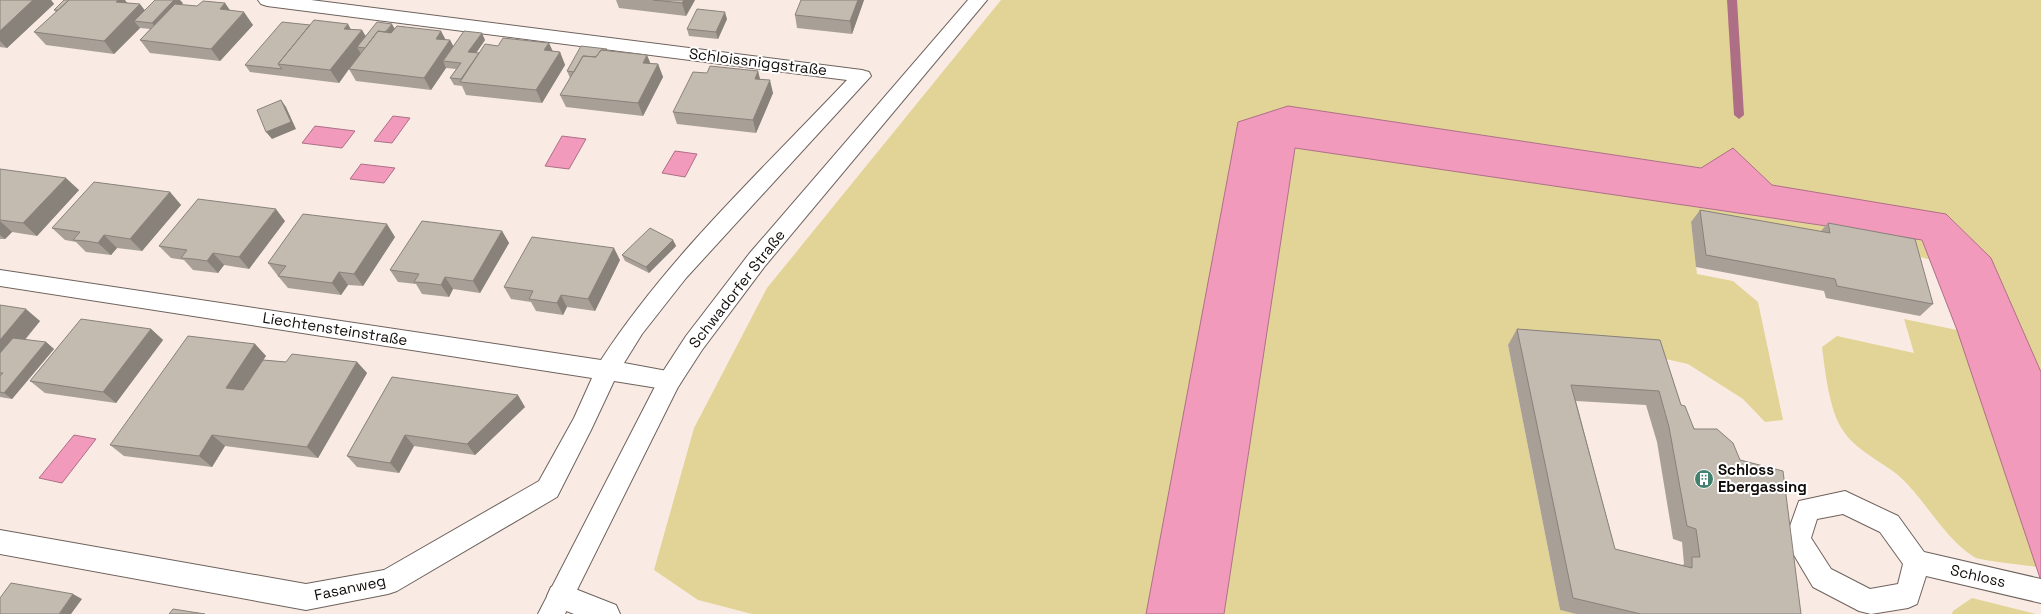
<svg xmlns="http://www.w3.org/2000/svg" width="2041" height="614" font-family="'Space Grotesk',sans-serif">
  <rect width="100%" height="100%" fill="#f9ebe4"/>
  <path fill="#e2d497" d="M1001,0H2041V372L1991,259L1946,214L1772,185L1733,149L1702,168L1288,106L1238,122L1146,614H752L698,600L654,570L694,428L767,288Z
    M1295,148L1922,240L1931,260L1903,252L1691,222L1697,274L1733,281L1758,302L1783,420L1765,422L1743,399L1688,364L1648,355L1508,345L1560,610L1576,614H1224Z
    M1904,319L1957,330L2037,567C2026,565 1981,561 1974,557C1942,536 1926,500 1898,475C1879,460 1855,450 1842,429C1829,409 1825,370 1822,347L1837,336L1914,353Z
    M1972,598L2036,614H1952L1953,611Z"/>
  <path fill="#f19abb" stroke="#ae6f86" d="M1288,106L1701,168L1733,148L1772,185L1946,214L1991,258L2041,372V581L1957,330L1922,240L1295,148L1224,614H1146L1238,122Z
    M393,116L410,118L392,143L374,141Z
    M315,126L355,131L342,148L302,143Z
    M562,136L586,139L569,169L545,166Z
    M675,151L697,154L685,177L662,173Z
    M361,164L395,168L384,183L350,179Z
    M74,435L96,439L62,483L39,478Z"/>
  <g fill="none" stroke-linecap="round" stroke-linejoin="round">
    <path fill="#ae6f86" fill-rule="evenodd" d="M1727,0H1737L1744,115L1739,119L1734,115Z"/>
    <defs>
      <path id="minor" d="M258,0H311L862,70L869,72L871,76L686,278L642,334L624,363L678,373L682,380L678,387L670,390L614,381L591,430L557,497L397,591L388,594L306,610L0,554V530L306,584L384,570L539,481L574,418L592,378L0,286V270L601,360C669,256 762,170 847,80L267,6L261,4Z
        M1845,491L1898,516L1924,552L2041,579V603L1926,576L1917,604L1908,608L1871,614L1859,611L1813,587L1785,540L1799,501ZM1843,514L1880,532L1903,564L1898,584L1870,589L1831,569L1811,538L1817,519Z
        M560,583L616,605L620,614H574L551,605L547,596L551,587Z"/>
      <path id="major" d="M968,0H987L765,266L702,350L678,387L565,614H538L662,373L686,336L749,254Z"/>
    </defs>
    <use href="#minor" stroke="#6e625d" stroke-width="2"/>
    <use href="#major" stroke="#6e625d" stroke-width="2"/>
    <use href="#minor" fill="#fff" fill-rule="evenodd"/>
    <use href="#major" fill="#fff" fill-rule="evenodd"/>
  </g>
  <path fill="#a8a097" fill-rule="evenodd" d="M0,0H51L54,4L7,48L0,47Z
    M616,0H695L686,16L619,8Z
    M864,0L852,34L797,28L795,15Z
    M127,3L145,10L183,3L181,5L197,6L225,3L229,10L253,25L220,61L150,53L140,40L150,29L140,28L114,54L46,45L34,32L56,12L54,10Z
    M727,19L718,39L689,36L687,29Z
    M395,28L446,40H450L453,46L485,40L476,53L553,51L560,52L565,65L542,103L466,95L462,86L454,85L450,78L456,69L446,68L431,90L356,81L349,69L339,83L250,72L245,65L351,29L365,36Z
    M608,50L650,63L658,64L663,77L643,116L566,107L560,95L570,78L567,71Z
    M758,71L760,79L773,93L756,133L677,124L673,112L707,73Z
    M0,169L79,190L37,236L12,232L5,239H0Z
    M170,192L181,205L142,251L117,248L111,255L86,252L76,242L65,240L52,228Z
    M1700,210L1820,232L1828,223L1933,304L1920,316L1826,298L1824,291L1696,267L1691,222Z
    M285,221L249,269L224,265L218,273L193,270L184,260L171,258L159,246Z
    M502,231L509,243L480,293L453,289L449,297L422,294L416,284L398,282L390,270Z
    M395,237L363,286L348,285L341,295L288,288L278,276L268,263Z
    M673,240L676,246L649,273L625,261L622,255Z
    M620,260L595,311L567,307L563,315L536,311L531,302L511,299L504,287Z
    M0,305L40,321L25,340L46,342L54,349L12,399L0,397Z
    M151,329L163,340L116,403L45,393L30,381Z
    M1517,329L1660,340L1681,405L1801,614H1576L1560,610L1508,345ZM1576,401L1646,405L1657,442L1673,539L1682,542L1684,564L1682,565L1615,549Z
    M255,344L266,356L263,360L286,362H357L367,373L318,458L225,446L212,467L124,456L110,445Z
    M392,377L525,407L475,455L414,446L399,473L357,467L347,456Z"/>
  <path fill="#88827b" d="M33,0H51L54,4L7,48L0,41V31Z
    M118,0H125L132,9L116,2Z
    M174,0H180L183,3L157,30L152,23Z
    M684,0H695L686,16L682,3Z
    M858,0H864L852,34L850,21Z
    M225,3L234,16L220,9Z
    M140,4L150,17L134,21L140,28L114,54L104,41Z
    M244,12L253,25L220,61L211,49Z
    M725,12L727,19L718,39L716,32Z
    M348,24L355,37L344,29Z
    M392,24L396,31L373,49Z
    M362,30L370,43L357,47L361,54L349,69L339,83L330,70Z
    M441,31L448,44L436,39Z
    M482,33L485,40L472,59L468,52Z
    M450,40L457,53L443,61L446,68L431,90L424,78Z
    M549,43L555,56L544,50Z
    M560,52L565,65L542,103L536,90Z
    M647,55L652,67L643,63Z
    M658,64L663,77L643,116L638,103Z
    M758,71L761,84L755,79Z
    M770,80L773,93L756,133L753,120Z
    M281,100L286,107L296,129L272,139L266,132Z
    M66,178L79,190L37,236L23,223Z
    M170,192L181,205L142,251L130,239Z
    M276,209L285,221L249,269L239,257Z
    M0,221L12,232L5,239L0,235Z
    M387,224L395,237L363,286L354,274Z
    M502,231L509,243L480,293L473,281Z
    M104,235L117,248L111,255L98,243Z
    M673,240L676,246L649,273L646,267Z
    M614,248L620,260L595,311L588,299Z
    M213,253L224,265L218,273L207,261Z
    M339,272L348,285L341,295L332,283Z
    M445,277L453,289L449,297L441,285Z
    M561,295L567,307L563,315L557,303Z
    M26,309L40,321L0,369V340Z
    M151,329L163,340L116,403L103,392Z
    M46,342L54,349L12,399L4,393Z
    M255,344L266,356L237,399L226,388Z
    M357,362L367,373L318,458L307,447Z
    M518,395L525,407L475,455L467,444Z
    M212,435L225,446L212,467L199,456Z
    M405,435L414,446L399,473L390,463Z
    M73,594L82,599L71,614H59Z"/>
  <path fill="#c3bab0" stroke="#88827b" fill-rule="evenodd" d="M0,0H33L0,31Z
    M64,0H69L58,10H54Z
    M69,0H118L116,2L140,4L104,41L34,32Z
    M155,0H174L152,23L134,21Z
    M653,0H684L682,3Z
    M801,0H858L850,21L795,15Z
    M203,1L225,3L220,9L244,12L211,49L140,40L175,4L197,6Z
    M697,9L725,12L716,32L687,29Z
    M314,20L348,24L344,29L362,30L330,70L278,64Z
    M282,22L310,25L278,64L282,69L245,65Z
    M377,22L392,24L385,32L378,31L365,48L357,47Z
    M397,26L441,31L436,39L450,40L424,78L349,69L378,31L391,33Z
    M464,31L482,33L468,52L479,53L461,79L450,78L461,63L443,61Z
    M503,38L549,43L544,50L560,52L536,90L460,82L485,44L498,46Z
    M581,46L607,49L606,50H601L596,57L583,56L574,72L567,71Z
    M601,50L647,55L643,63L658,64L638,103L560,95L583,56L596,57Z
    M710,66L758,71L755,79L770,80L753,120L673,112L693,72L707,73Z
    M281,100L291,122L266,132L257,110Z
    M0,169L66,178L23,223L0,220Z
    M94,182L170,192L130,239L104,235L98,243L86,241L73,240L80,232L52,228Z
    M198,199L276,209L239,257L213,253L207,261L194,259L181,258L187,250L159,246Z
    M1700,210L1830,233L1828,223L1915,239L1933,304L1837,286L1835,279L1706,255Z
    M303,214L387,224L354,274L339,272L332,283L278,276L286,266L268,263Z
    M422,221L502,231L473,281L445,277L441,285L427,283L414,282L419,274L390,270Z
    M650,228L673,240L646,267L622,255Z
    M532,237L614,248L588,299L561,295L557,303L529,299L533,291L504,287Z
    M0,305L26,309L0,340Z
    M81,319L151,329L103,392L30,381Z
    M1517,329L1660,340L1681,405L1685,406L1694,429H1717L1733,443L1740,460L1783,471L1801,614H1641L1573,598ZM1571,385L1659,391L1669,427L1687,526L1696,529L1700,557H1692V568L1615,549Z
    M188,336L255,344L226,388L243,390L263,360L286,362L292,354L357,362L307,447L212,435L199,456L110,445Z
    M13,338L46,342L4,393L0,392V376L3,373H0V353Z
    M392,377L518,395L467,444L405,435L390,463L347,456Z
    M11,583L73,594L59,614H0V598Z
    M173,609L205,614H169Z"/>
  <defs>
    <symbol id="building-disc" viewBox="-11 -11 22 22"><circle r="9.5" fill="#42816e" stroke="#fff"/><path d="M-4-6H4V6H1V3H-1V6H-4ZM-2.5-4.3h1.7v1.8h-1.7ZM.8-4.3h1.7v1.8H.8ZM-2.5-1h1.7V.8h-1.7ZM.8-1h1.7V.8H.8Z" fill="#fff"/></symbol>
  </defs>
  <g fill-rule="evenodd">
    <use href="#building-disc" x="1693" y="468" width="22" height="22"/>
  </g>
  <g text-anchor="middle" stroke-width="4" stroke-linejoin="round" paint-order="stroke">
    <g font-size="15" fill="#100c0a" stroke="#fff">
      <text transform="translate(758 62) rotate(7)" y="5">Schloissniggstraße</text>
      <text transform="translate(737 289) rotate(-52)" y="5">Schwadorfer Straße</text>
      <text transform="translate(335 329) rotate(9)" y="5">Liechtensteinstraße</text>
      <text transform="translate(1978 576) rotate(13)" y="5">Schloss</text>
      <text transform="translate(350 588) rotate(-12)" y="5">Fasanweg</text>
    </g>
    <g font-size="15" font-weight="bold" fill="#100c0a" stroke="#fff" text-anchor="start">
      <text x="1718" y="475">Schloss<tspan x="1718" dy="17">Ebergassing</tspan></text>
    </g>
  </g>
</svg>
